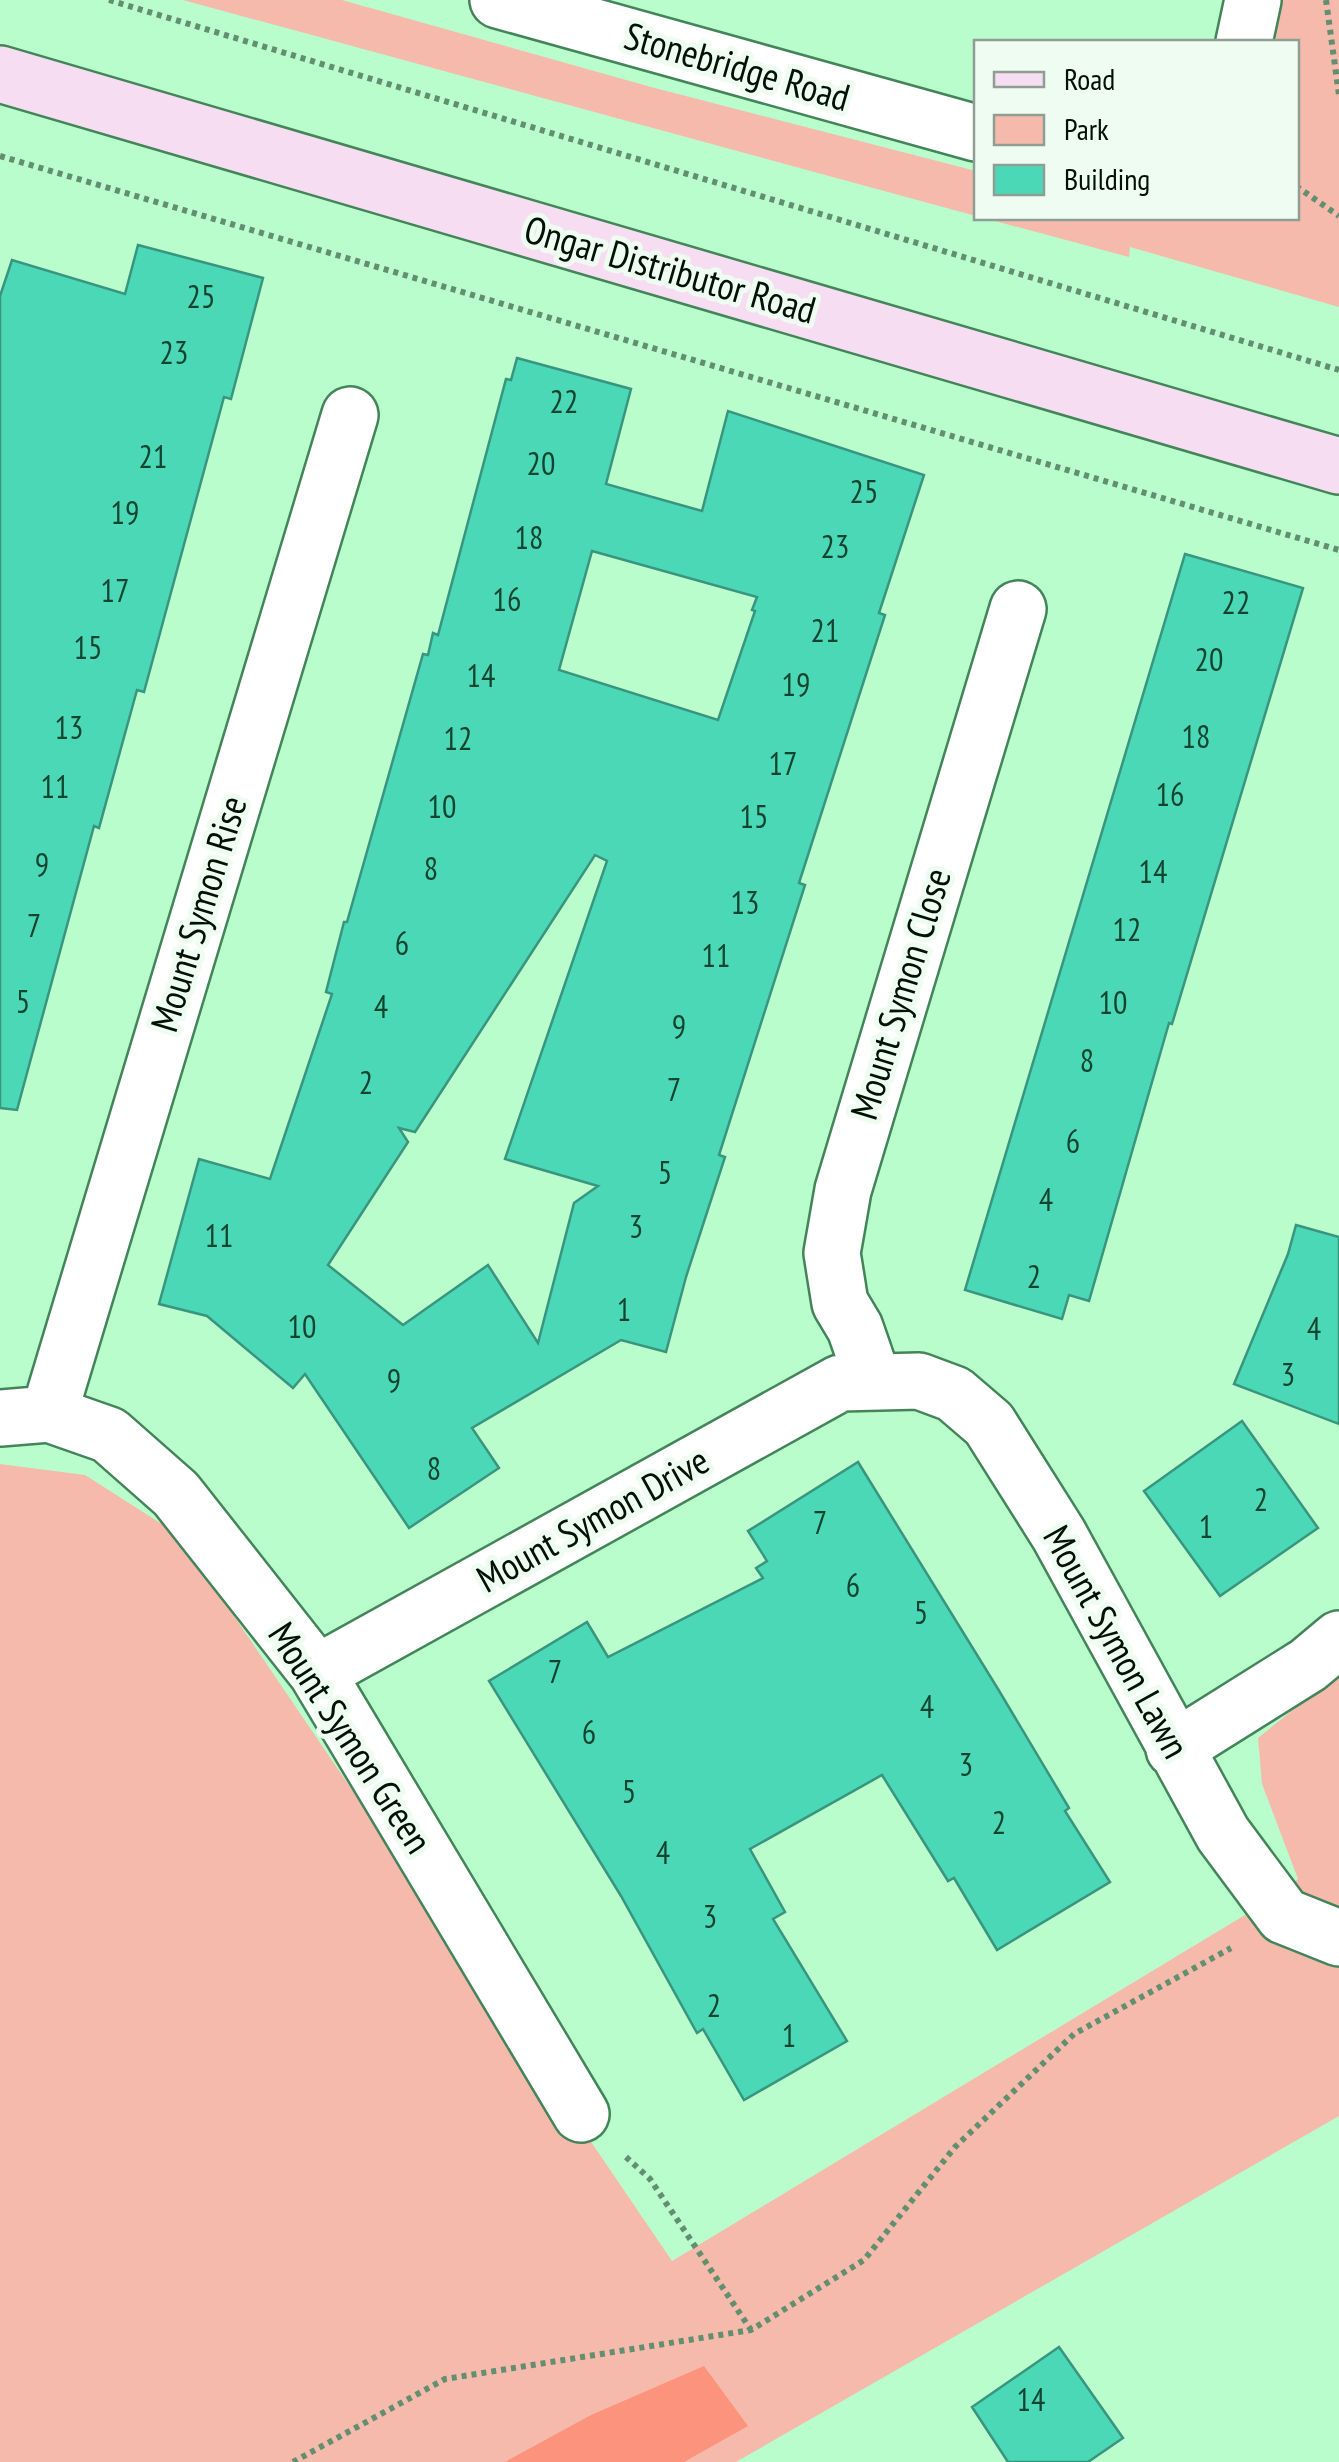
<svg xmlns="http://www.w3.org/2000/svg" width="1339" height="2462" font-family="'PT Sans Narrow',sans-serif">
  <rect width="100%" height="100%" fill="#b9fdcd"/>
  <path fill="#f6baac" d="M183,0H342L651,87L976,171V216Z
    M1272,0H1339V307L1130,247L1129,257L984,218H1296V42H1263Z
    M0,1464L85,1475L179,1535L672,2261L1250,1912L1298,1879L1262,1784L1258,1738L1339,1673V2116L736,2462H0Z"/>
  <path fill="#fc937d" d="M704,2366L748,2426L684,2462H505L591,2415Z"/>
  <path fill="#4bd8b6" stroke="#39957e" stroke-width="2.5" fill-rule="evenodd" d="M138,245L263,278L231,399L224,397L144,692L137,690L99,828L94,826L17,1110L0,1108V296L12,260L125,294Z
    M517,358L631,389L606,484L702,511L728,411L924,475L879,613L885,615L799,883L805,885L719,1155L725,1157L686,1277L666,1352L621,1340L472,1428L499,1468L409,1528L305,1374L293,1388L207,1316L159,1304L199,1159L270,1179L332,994L326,992L344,922H347L423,654L428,655L433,633L438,635L506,379L511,380ZM592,551L757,597L752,610L755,611L718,720L559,670ZM595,855L607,861L505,1159L598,1186L574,1203L538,1343L488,1265L403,1325L328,1265L408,1142L399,1128L415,1132Z
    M1185,554L1303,588L1172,1024L1169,1023L1089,1301L1069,1295L1062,1319L965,1290Z
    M1296,1225L1339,1237V1424L1234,1384L1288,1254Z
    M1242,1421L1318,1528L1220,1596L1144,1491Z
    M858,1462L998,1689L1069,1808L1065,1811L1110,1882L997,1950L954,1878L948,1881L882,1775L750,1849L785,1912L773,1919L847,2041L744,2100L703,2029L697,2033L621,1896L489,1681L587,1622L608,1657L763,1578L756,1568L767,1561L748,1531Z
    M1059,2347L1123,2438L1088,2462H1008L972,2407Z"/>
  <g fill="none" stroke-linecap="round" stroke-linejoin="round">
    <defs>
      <path id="street" d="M498,0L976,133
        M1244,42L1253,0
        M873,1380L855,1328L840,1303L832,1253L843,1190L1018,609
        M49,1414L350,415
        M0,1418L49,1414L109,1435L176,1494L317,1673L581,2114
        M317,1673L840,1383L919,1381L954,1394L989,1424L1059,1535L1223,1834L1284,1916L1339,1938
        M1174,1749L1308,1665L1339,1639"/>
      <path id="secondary" d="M0,74L1339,466"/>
    </defs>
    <use href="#street" stroke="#438459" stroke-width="60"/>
    <use href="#secondary" stroke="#438459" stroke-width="60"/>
    <path stroke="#628f6f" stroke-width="6" stroke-dasharray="5 5" stroke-linecap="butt" d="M109,0L1339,370
      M1326,0L1339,95
      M0,156L1339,550
      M1296,186L1339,216
      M626,2157L650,2179L751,2330
      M293,2462L445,2379L751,2330L864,2260L955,2147L1074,2034L1231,1948"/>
    <use href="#street" stroke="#fff" stroke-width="55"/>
    <use href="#secondary" stroke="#f7ddf2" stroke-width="55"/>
  </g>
  <g text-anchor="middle" stroke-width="10" stroke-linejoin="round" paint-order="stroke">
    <g font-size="32" fill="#134430">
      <text x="201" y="308">25</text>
      <text x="174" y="364">23</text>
      <text x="564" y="413">22</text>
      <text x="153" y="468">21</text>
      <text x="541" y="475">20</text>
      <text x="864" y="503">25</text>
      <text x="125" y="524">19</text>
      <text x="529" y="549">18</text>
      <text x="835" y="558">23</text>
      <text x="115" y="602">17</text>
      <text x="507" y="611">16</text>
      <text x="1236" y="614">22</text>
      <text x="825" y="642">21</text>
      <text x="88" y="659">15</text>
      <text x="1209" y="671">20</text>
      <text x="481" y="687">14</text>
      <text x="796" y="696">19</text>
      <text x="69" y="739">13</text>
      <text x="1196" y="748">18</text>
      <text x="458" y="750">12</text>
      <text x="783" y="775">17</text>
      <text x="55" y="798">11</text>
      <text x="1170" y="806">16</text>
      <text x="442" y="818">10</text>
      <text x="754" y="828">15</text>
      <text x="42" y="876">9</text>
      <text x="431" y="880">8</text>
      <text x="1153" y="883">14</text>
      <text x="745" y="914">13</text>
      <text x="34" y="937">7</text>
      <text x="1127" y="941">12</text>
      <text x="402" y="955">6</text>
      <text x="716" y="967">11</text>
      <text x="23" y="1013">5</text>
      <text x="1113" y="1014">10</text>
      <text x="381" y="1018">4</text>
      <text x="679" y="1038">9</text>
      <text x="1087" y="1072">8</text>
      <text x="366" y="1094">2</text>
      <text x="674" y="1101">7</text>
      <text x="1073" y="1153">6</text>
      <text x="665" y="1184">5</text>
      <text x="1046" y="1211">4</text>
      <text x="636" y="1238">3</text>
      <text x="219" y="1247">11</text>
      <text x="1034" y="1288">2</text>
      <text x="624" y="1321">1</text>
      <text x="302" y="1338">10</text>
      <text x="1314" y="1340">4</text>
      <text x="1288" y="1386">3</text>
      <text x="394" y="1392">9</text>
      <text x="434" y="1480">8</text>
      <text x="1261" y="1511">2</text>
      <text x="820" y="1534">7</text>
      <text x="1206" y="1538">1</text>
      <text x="853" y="1597">6</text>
      <text x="921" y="1624">5</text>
      <text x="555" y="1683">7</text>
      <text x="927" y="1718">4</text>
      <text x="589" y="1744">6</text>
      <text x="966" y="1776">3</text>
      <text x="629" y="1803">5</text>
      <text x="999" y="1834">2</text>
      <text x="663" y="1864">4</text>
      <text x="710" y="1928">3</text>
      <text x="714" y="2017">2</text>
      <text x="789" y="2047">1</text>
      <text x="1031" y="2411">14</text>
    </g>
    <g font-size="38" fill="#001204" stroke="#effcf2">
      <text transform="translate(737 67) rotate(16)" y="13">Stonebridge Road</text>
      <text transform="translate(670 270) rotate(16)" y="13">Ongar Distributor Road</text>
      <text transform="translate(199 914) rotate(-73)" y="13">Mount Symon Rise</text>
      <text transform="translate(901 994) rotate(-73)" y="13">Mount Symon Close</text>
      <text transform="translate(593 1520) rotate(-29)" y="13">Mount Symon Drive</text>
      <text transform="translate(1116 1642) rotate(61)" y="13">Mount Symon Lawn</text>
      <text transform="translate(350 1738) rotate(57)" y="13">Mount Symon Green</text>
    </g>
  </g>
  <rect x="974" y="40" width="325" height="180" fill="#effcf2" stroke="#8f9e93" stroke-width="2.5"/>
  <rect x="994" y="72" width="50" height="15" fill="#f7ddf2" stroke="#8f9e93" stroke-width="2.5"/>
  <text x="1064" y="90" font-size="30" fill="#001204">Road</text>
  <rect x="994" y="115" width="50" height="30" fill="#f6baac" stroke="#8f9e93" stroke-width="2.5"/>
  <text x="1064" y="140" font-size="30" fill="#001204">Park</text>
  <rect x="994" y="165" width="50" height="30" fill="#4bd8b6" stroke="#8f9e93" stroke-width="2.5"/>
  <text x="1064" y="190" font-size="30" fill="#001204">Building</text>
</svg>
